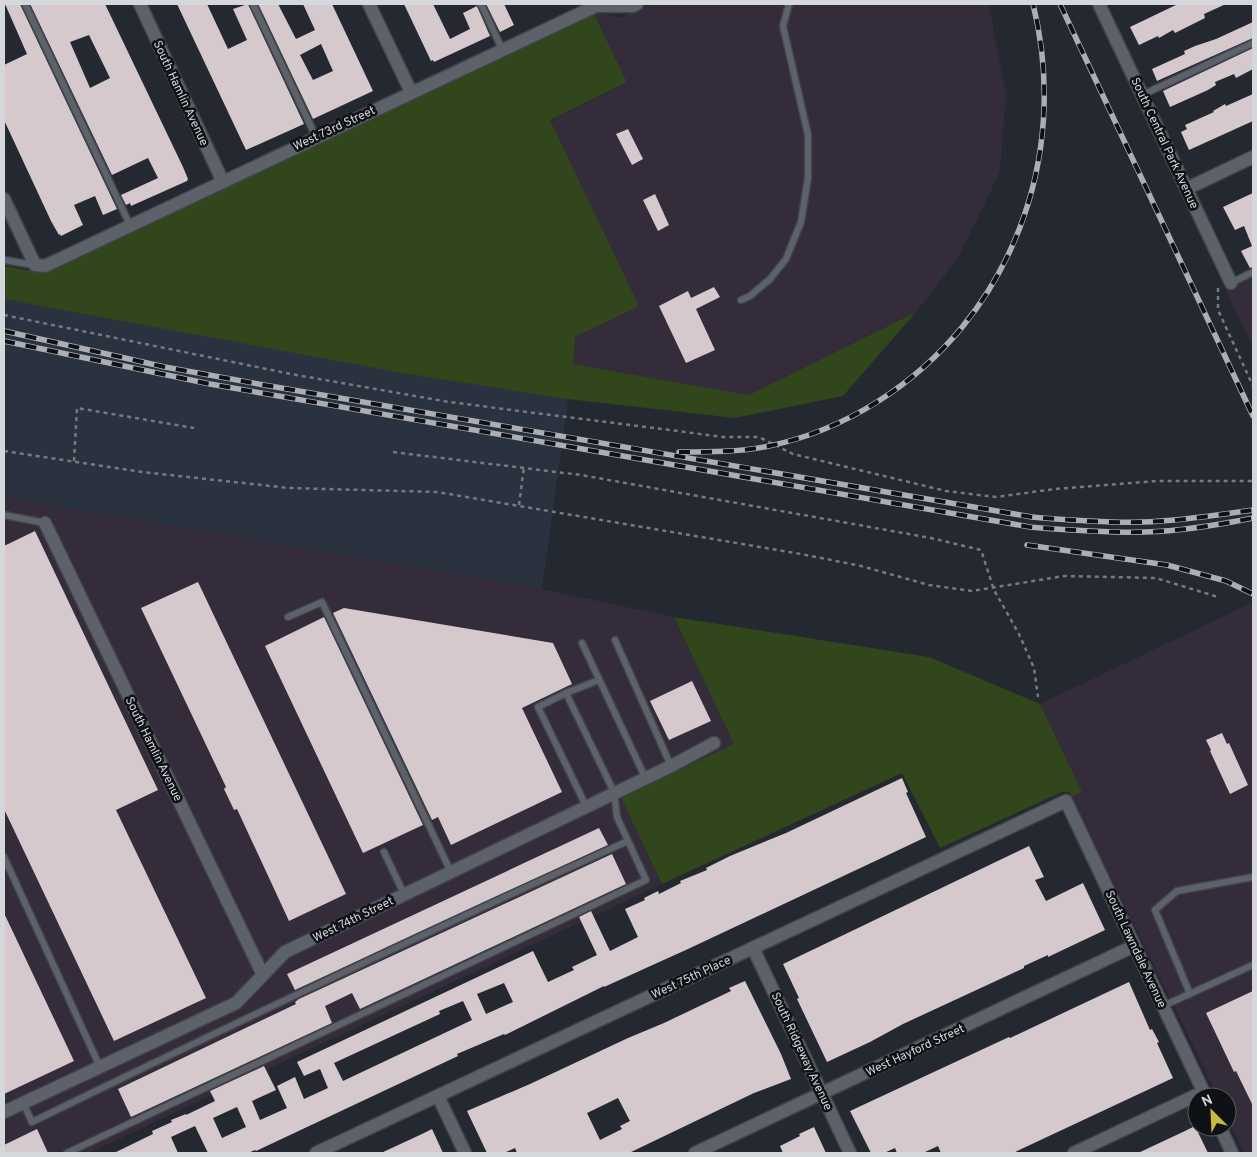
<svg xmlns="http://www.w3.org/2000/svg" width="1257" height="1157" font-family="Overpass,sans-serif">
  <rect width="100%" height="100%" fill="#242830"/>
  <path fill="#2b323f" d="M4,266L395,332L573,364L542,589L4,497Z"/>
  <path fill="#342b3b" d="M651,4H989L1006,95L1000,172L958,258L916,312L749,395L573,364L575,337L550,120L627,82L594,14L600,12L619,18Z
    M1253,272V344L1247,335L1225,289L1231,283Z
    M4,497L542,589L674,617L735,744L622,798L662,884L89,1153H4Z
    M1251,603L1253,604V1153H1244L1227,1117V1097H1218L1072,797L1081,792L1040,704Z"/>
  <path fill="#31461a" d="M594,14L627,82L550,120L639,306L575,337L573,364L749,395L916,312L843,396L735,418L567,399L397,372L4,299V266L27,270L46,268Z
    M674,617L929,657L1040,704L1082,792L1072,797L1069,792H1062L940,848L902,773L662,884L621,798L734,744Z"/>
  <path fill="#d6c9cd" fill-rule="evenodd" d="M5,4H20L117,209L103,215L95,196L74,205L83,225L61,236L60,234L59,235L51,221L4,120V65L27,54Z
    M30,4H105L183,167L188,179L187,181L131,206L130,203L126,205L121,195L158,178L148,158L112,175ZM89,35L110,78L90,88L70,42Z
    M177,4H207L228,49L247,40L233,9L248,4L304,124L246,150Z
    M258,4H278L296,39L315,30L303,4H332L373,91L313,119ZM321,44L333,71L313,80L300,55Z
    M404,4H433L450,39L470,29L463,13L477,6L490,36L434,62L433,60L431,61Z
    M486,4H504L514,25L500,32Z
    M1178,4H1226L1204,14L1205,18L1175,33L1173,30L1159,38L1158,36L1139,45L1130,27Z
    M1253,22V38L1157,81L1152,69L1185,54L1184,51L1195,46L1216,39Z
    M1253,48V69L1236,78L1234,74L1215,82L1216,85L1208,90L1170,107L1163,91Z
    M1253,94V121L1189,150L1181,132L1187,129L1185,125L1214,112L1213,111L1225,104L1226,106Z
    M628,129L643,159L632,165L616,134Z
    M1253,193V267L1250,268L1241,251L1252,246L1244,226L1235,230L1223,207Z
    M655,194L669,225L658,231L643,200Z
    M714,287L720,297L696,309L715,350L686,363L659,306L688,291L691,298Z
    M35,531L158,790L116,810L206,998L114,1041L4,809V546Z
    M198,582L346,894L289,921L237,809L234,810L224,789L226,787L141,608Z
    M344,608L553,643L572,684L522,708L562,792L451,845L438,817L432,820L333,613Z
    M324,617L423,825L363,853L265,646Z
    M692,681L711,721L669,740L650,701Z
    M1222,733L1227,744L1229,743L1248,785L1230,794L1210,751L1211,750L1206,740Z
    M902,778L908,792L906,793L926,837L905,847L688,949L604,987V986L505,1035L504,1034L457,1054L458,1056L256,1151L255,1150L248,1153H208L195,1126L171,1137L178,1153H114L153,1134L152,1131L172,1122L171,1120L186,1114V1115L215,1101L210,1091L264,1066L276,1090L252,1101L260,1120L287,1108L277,1086L295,1077L304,1099L328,1088L320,1069L304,1076L297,1062L533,951L548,982L574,970L572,967L597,955L579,917L591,911L610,951L638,937L625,909L645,900L644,898L658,891L659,894L681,883L680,881L707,870L706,868L730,856L786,833ZM504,983L513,1002L486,1014L477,994ZM463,1001L472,1020L343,1081L334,1063L440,1014L439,1011ZM237,1107L246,1127L222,1138L213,1118Z
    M599,828L608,845L295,990L287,974Z
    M1029,846L1044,877L1035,880L1046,901L1083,883L1105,930L1048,957V955L1024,966V968L903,1024L870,1042L827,1062L797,999L799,998L783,964Z
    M612,854L626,884L360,1009L352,993L325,1006L332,1023L131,1117L118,1089L296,1004L295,1002L299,999Z
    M4,913L74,1061L4,1094Z
    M745,981L781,1054L791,1079L754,1093L629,1153H517L515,1148L504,1153H487L467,1111L530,1084L628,1038L664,1023L731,991L729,988ZM618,1098L630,1121L620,1126L622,1129L600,1140L587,1113Z
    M1129,982L1150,1030L1152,1029L1159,1042L1157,1043L1173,1078L1013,1153H941L938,1146L923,1153H897L895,1148L884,1153H871L850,1111L1009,1037L1010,1038Z
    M1253,991V1106L1236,1071L1234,1072L1206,1013Z
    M1195,1126L1208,1153H1138L1185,1131Z
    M814,1127L826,1153H783L780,1146L800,1136L799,1134Z
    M37,1129L48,1153H4V1145Z
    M432,1129L443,1153H381L422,1134Z"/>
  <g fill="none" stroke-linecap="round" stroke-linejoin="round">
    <defs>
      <path id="service" d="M25,4L130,225
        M253,4L316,137
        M481,4L502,49
        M1142,95L1253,43
        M4,260L34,265
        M1231,283L1253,272
        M741,300L750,296L770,279L786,259L801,222L808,178V135L783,26L789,4
        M4,515L45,523
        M288,617L322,602L451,872
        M615,640L671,766
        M582,643L645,777
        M566,693L538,707L586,806
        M384,852L404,894
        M4,857L100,1067
        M1190,994L1155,910L1177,891L1253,877
        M1163,1006L1253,965
        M23,1103L32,1122C229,1026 428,931 628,841
        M67,1153L646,880L617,817L614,792L566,693L599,680"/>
      <path id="minor" d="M140,4L223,182
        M369,4L411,92
        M1099,4L1231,283
        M1186,189L1253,157
        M4,199L35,265L45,266L596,6H633L637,4
        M45,523L263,975
        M753,948L850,1153
        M438,1096L465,1153
        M4,1112L236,1003L285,952L671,766L714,743
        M1220,1127L1232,1153
        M316,1153L1066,801L1206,1097
        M695,1153L1134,946
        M1074,1153L1203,1092"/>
    </defs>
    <use href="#service" stroke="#41444b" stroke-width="9"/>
    <use href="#minor" stroke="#41444b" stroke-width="15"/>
    <path stroke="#777b81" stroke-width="2.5" stroke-dasharray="4 4" stroke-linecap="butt" d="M1218,288V310L1253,386
      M4,315L291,374L449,402L724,437H759L793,454L946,491L996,497L1055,489L1157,481H1253
      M4,451L142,472L289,488L437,492L801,554L861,566L929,585L972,591L1064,576L1156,578L1218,597
      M393,452L581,475L931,538L981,550L994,590L1019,634L1034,668L1038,697
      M74,461L77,408L194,428
      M519,505L524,467"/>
    <use href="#service" stroke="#5c616a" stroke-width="6"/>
    <use href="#minor" stroke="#5c616a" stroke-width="12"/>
    <defs>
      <path id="rail" d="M1060,4L1253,416
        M4,331L165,367L264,385L1032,517C1069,520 1105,523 1143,522C1180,521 1217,515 1253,510
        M4,341L210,384L1030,527C1069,530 1107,533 1146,532C1182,531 1218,525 1253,518
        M679,452C709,452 740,452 769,446C808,438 845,422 877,402C1011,318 1071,156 1033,4
        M1027,545L1167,565L1226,581L1253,594"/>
    </defs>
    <use href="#rail" stroke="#abafb4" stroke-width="5.5"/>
    <use href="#rail" stroke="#0f1115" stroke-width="4" stroke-dasharray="11" stroke-linecap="butt"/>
  </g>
  <g text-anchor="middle" stroke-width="5" stroke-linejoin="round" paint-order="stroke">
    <g font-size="12" fill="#d4d7dc" stroke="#0f1115">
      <text transform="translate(181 93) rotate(65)" y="4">South Hamlin Avenue</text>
      <text transform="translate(334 128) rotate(-25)" y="4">West 73rd Street</text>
      <text transform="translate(1165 143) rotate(65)" y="4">South Central Park Avenue</text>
      <text transform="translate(154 749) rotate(64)" y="4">South Hamlin Avenue</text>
      <text transform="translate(353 919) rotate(-26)" y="4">West 74th Street</text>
      <text transform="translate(1136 949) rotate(65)" y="4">South Lawndale Avenue</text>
      <text transform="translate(691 977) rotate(-25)" y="4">West 75th Place</text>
      <text transform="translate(915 1050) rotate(-25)" y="4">West Hayford Street</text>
      <text transform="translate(802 1051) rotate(65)" y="4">South Ridgeway Avenue</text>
    </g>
  </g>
  <rect width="1257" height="1157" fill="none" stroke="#d4d7dc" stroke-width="10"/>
  <g transform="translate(1212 1112) rotate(336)"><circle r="24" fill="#0f1115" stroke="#5e6065"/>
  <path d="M0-4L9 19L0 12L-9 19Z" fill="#c6bb3c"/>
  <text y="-8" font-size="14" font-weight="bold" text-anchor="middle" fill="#d4d7dc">N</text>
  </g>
</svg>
